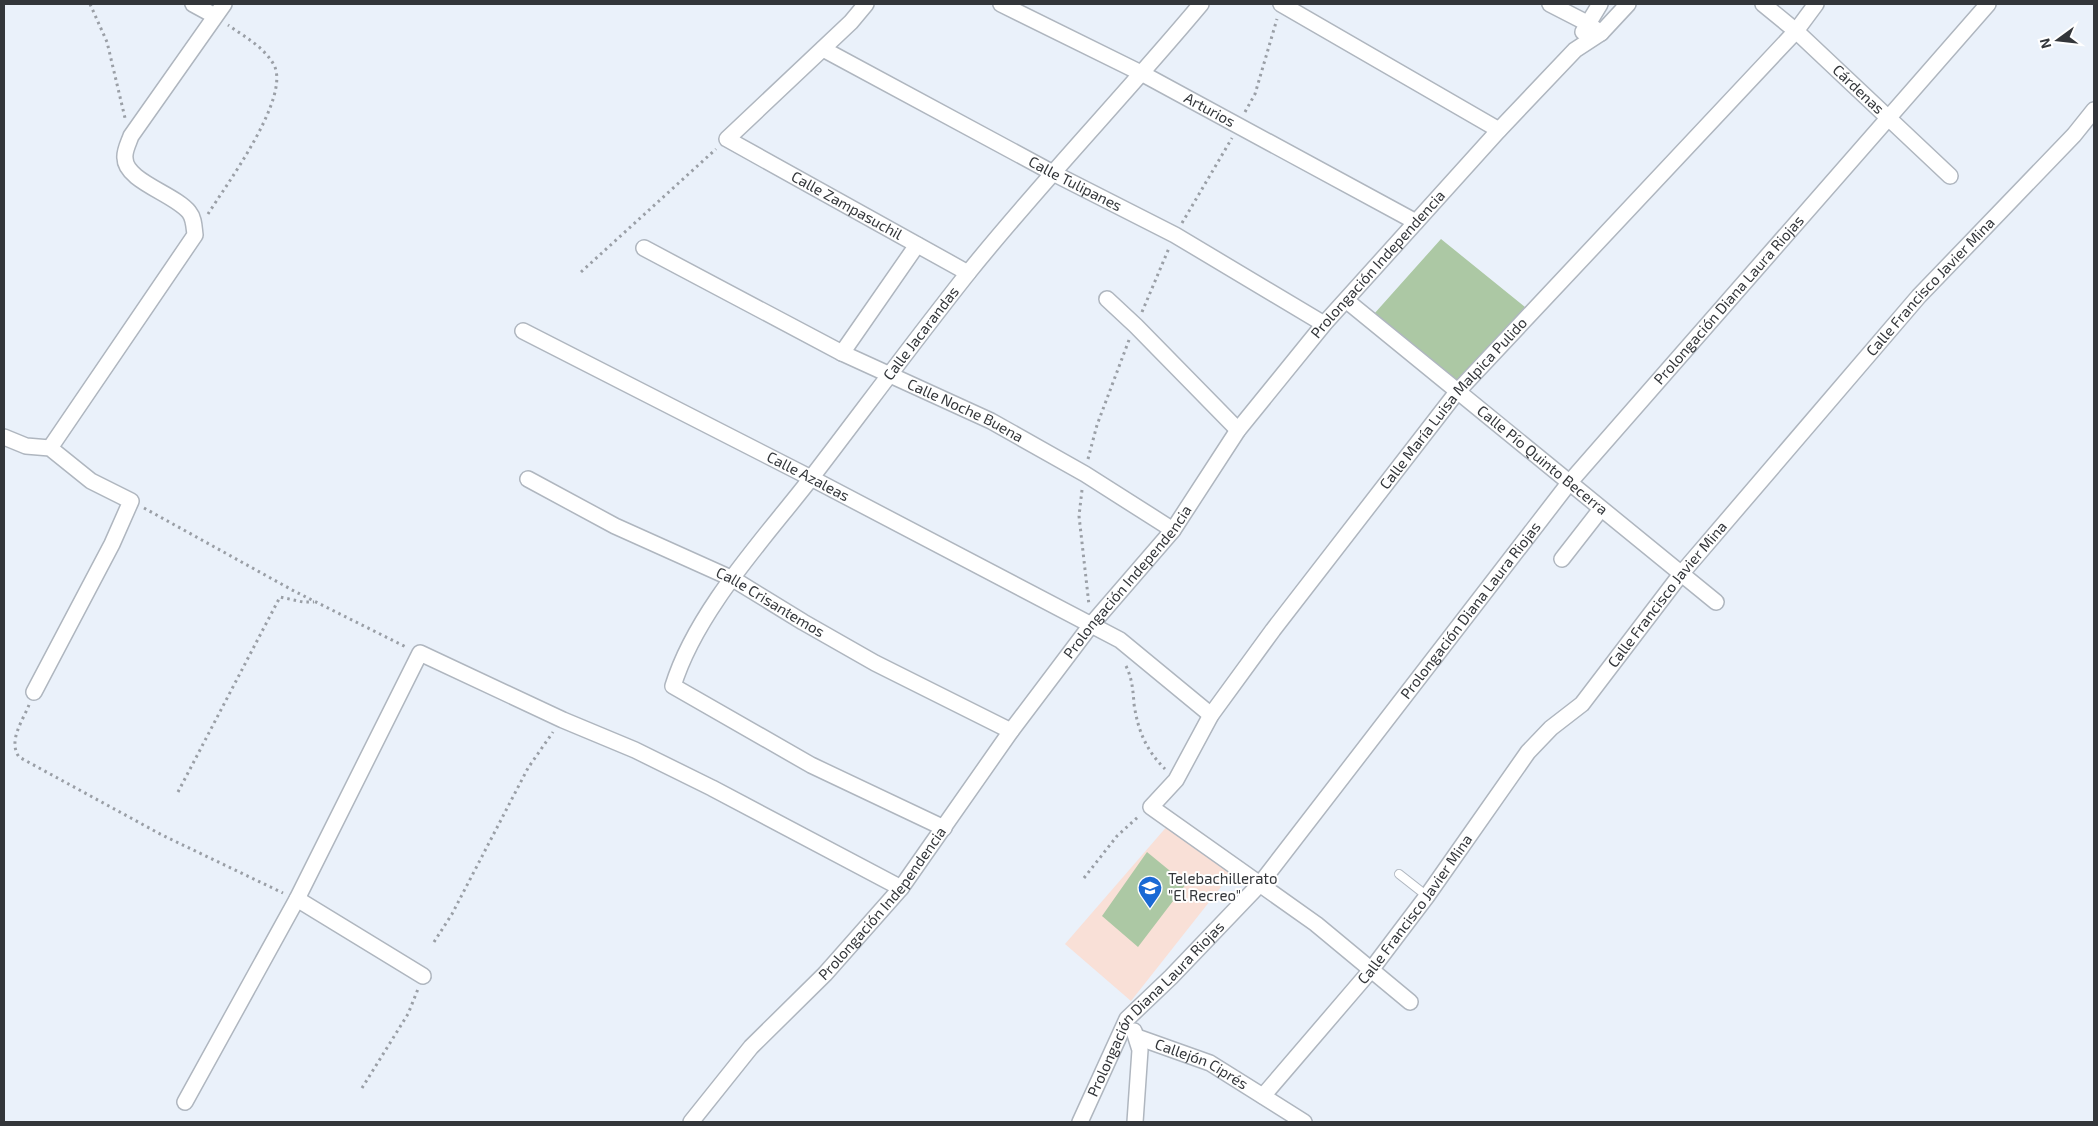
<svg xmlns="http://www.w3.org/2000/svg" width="2098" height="1126" font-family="'Exo 2',sans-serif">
  <rect width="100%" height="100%" fill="#eaf1fa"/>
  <path fill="#f9e0d7" d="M1169,824L1232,873L1131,1001L1065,944Z"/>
  <path fill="#acc8a4" d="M1441,239L1525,307L1456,386L1374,314Z
    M1147,852L1186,884L1138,947L1102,916Z"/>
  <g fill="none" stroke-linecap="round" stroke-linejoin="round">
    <defs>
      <path id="service" d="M1399,874L1427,896"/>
      <g id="minor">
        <path d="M193,4L215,16"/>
        <path id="s1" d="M866,4L851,22L727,139L968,273"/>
        <path id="s2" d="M1001,4L1143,74L1416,222"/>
        <path d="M1281,4L1499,130"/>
        <path d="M1550,4L1587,23L1601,33"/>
        <path id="s3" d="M1763,4L1796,31L1950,176"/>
        <path d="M1583,32L1600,4"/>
        <path id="s4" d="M823,49L1053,173L1175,235L1324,324"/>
        <path id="s5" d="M644,248L842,353L991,421L1085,474L1173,530"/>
        <path d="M1107,299L1136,326L1238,430"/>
        <path id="s6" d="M1347,301L1716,602"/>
        <path id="s7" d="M523,331L811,478L1120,640L1211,715"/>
        <path d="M842,353L917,245"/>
        <path d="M4,437L26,446L50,448L91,481L131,501L112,544L34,692"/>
        <path d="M50,448L195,235C194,227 194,218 189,212C175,194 125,181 125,158C124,151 129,142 131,136L224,4"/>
        <path id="s8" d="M528,479L615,526L733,579L803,622L875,663L1011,731"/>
        <path d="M1562,559L1601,509"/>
        <path id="s9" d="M944,828L811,765L673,686C696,611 764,539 812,477C864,409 915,340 968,273C1042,181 1125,95 1201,4"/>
        <path d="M297,899L423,976"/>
        <path id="s10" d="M1410,1002L1316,924L1151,807L1176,780L1211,715L1273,630L1457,392L1796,31L1816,4"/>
        <path d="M1134,1031L1140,1050L1135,1122"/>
        <path id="s11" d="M1137,1037L1210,1063L1304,1122"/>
        <path id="s12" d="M1263,1096L1371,970L1427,896L1528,752L1551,728L1582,704L1681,574L1919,296L2074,135L2094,110"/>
        <path d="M185,1102L297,899L420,653L563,720L635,750L712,788L901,888"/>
        <path id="s13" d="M691,1122L751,1047L825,974L901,888L1011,731L1091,625L1173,530L1238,430L1324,324L1499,130L1575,50L1601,33L1628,4"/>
        <path id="s14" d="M1080,1122L1127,1019L1171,977L1260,884L1569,483L1988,4"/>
      </g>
    </defs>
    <use href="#service" stroke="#afb6bf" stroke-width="10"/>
    <use href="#minor" stroke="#afb6bf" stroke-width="18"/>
    <path stroke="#9a9fa6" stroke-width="3" stroke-dasharray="2.5 4" stroke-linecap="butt" d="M90,4L107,42L125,118
      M1245,112L1255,94L1277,19
      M208,214C226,185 291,98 274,65C264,47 245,37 228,25
      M1182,223L1232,138
      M581,272L716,149
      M1142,312L1169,248
      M1088,459L1097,425L1129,340
      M1082,490L1079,516L1089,605
      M144,508L294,591L406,647
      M1126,666C1132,678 1133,690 1134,704C1138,731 1146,750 1165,769
      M29,705C22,722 8,741 19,757L162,835L283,893
      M178,792L280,597L303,602H314
      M1084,878L1117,836L1139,816
      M434,942L452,914L528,768L553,732
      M362,1088L408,1014L418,989"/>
    <use href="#service" stroke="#fff" stroke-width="8"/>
    <use href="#minor" stroke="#fff" stroke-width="15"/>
  </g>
  <defs>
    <symbol id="university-pin" viewBox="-11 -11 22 30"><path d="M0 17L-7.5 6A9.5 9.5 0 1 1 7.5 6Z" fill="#1a69d4" stroke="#fff"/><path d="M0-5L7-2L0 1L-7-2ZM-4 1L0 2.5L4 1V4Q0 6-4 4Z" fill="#fff"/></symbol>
  </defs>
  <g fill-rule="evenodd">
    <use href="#university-pin" x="1136" y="874" width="28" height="38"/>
  </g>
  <g text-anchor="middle" stroke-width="4" stroke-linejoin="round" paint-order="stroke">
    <g font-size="15" fill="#33363a" stroke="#fff">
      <text dy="5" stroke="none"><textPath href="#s3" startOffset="128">Cárdenas</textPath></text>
      <text dy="5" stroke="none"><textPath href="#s2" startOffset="234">Arturios</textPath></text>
      <text dy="5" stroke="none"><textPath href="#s4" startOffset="286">Calle Tulipanes</textPath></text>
      <text dy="5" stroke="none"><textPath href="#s1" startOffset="331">Calle Zampasuchil</textPath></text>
      <text dy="5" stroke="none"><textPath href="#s13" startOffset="1101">Prolongación Independencia</textPath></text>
      <text dy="5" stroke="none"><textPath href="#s12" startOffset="1051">Calle Francisco Javier Mina</textPath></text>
      <text dy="5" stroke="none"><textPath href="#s14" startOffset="1052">Prolongación Diana Laura Riojas</textPath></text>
      <text dy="5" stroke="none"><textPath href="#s9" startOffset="739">Calle Jacarandas</textPath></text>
      <text dy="5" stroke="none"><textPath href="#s10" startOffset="830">Calle María Luisa Malpica Pulido</textPath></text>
      <text dy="5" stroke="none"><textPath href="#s5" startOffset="360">Calle Noche Buena</textPath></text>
      <text dy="5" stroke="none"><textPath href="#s6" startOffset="252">Calle Pío Quinto Becerra</textPath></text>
      <text dy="5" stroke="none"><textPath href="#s7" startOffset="320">Calle Azaleas</textPath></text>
      <text dy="5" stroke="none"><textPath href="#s13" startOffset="696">Prolongación Independencia</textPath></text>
      <text dy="5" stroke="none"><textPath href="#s12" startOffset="646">Calle Francisco Javier Mina</textPath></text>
      <text dy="5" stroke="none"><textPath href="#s8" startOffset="272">Calle Crisantemos</textPath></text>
      <text dy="5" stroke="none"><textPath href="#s14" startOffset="648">Prolongación Diana Laura Riojas</textPath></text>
      <text dy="5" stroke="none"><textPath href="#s13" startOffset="291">Prolongación Independencia</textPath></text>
      <text dy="5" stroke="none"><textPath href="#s12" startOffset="241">Calle Francisco Javier Mina</textPath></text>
      <text dy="5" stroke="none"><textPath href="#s14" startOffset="138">Prolongación Diana Laura Riojas</textPath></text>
      <text dy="5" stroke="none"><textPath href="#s11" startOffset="70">Callejón Ciprés</textPath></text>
    </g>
    <g font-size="15" fill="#33363a" stroke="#fff" text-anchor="start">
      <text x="1168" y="884">Telebachillerato<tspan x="1168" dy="17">"El Recreo"</tspan></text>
    </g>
  </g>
  <rect width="2098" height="1126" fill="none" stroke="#33363a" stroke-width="10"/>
  <g transform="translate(2058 40) rotate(255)" stroke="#ffffff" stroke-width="4" paint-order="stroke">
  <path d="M0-4L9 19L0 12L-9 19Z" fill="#33363a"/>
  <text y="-8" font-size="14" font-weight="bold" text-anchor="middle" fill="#33363a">N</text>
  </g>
</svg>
